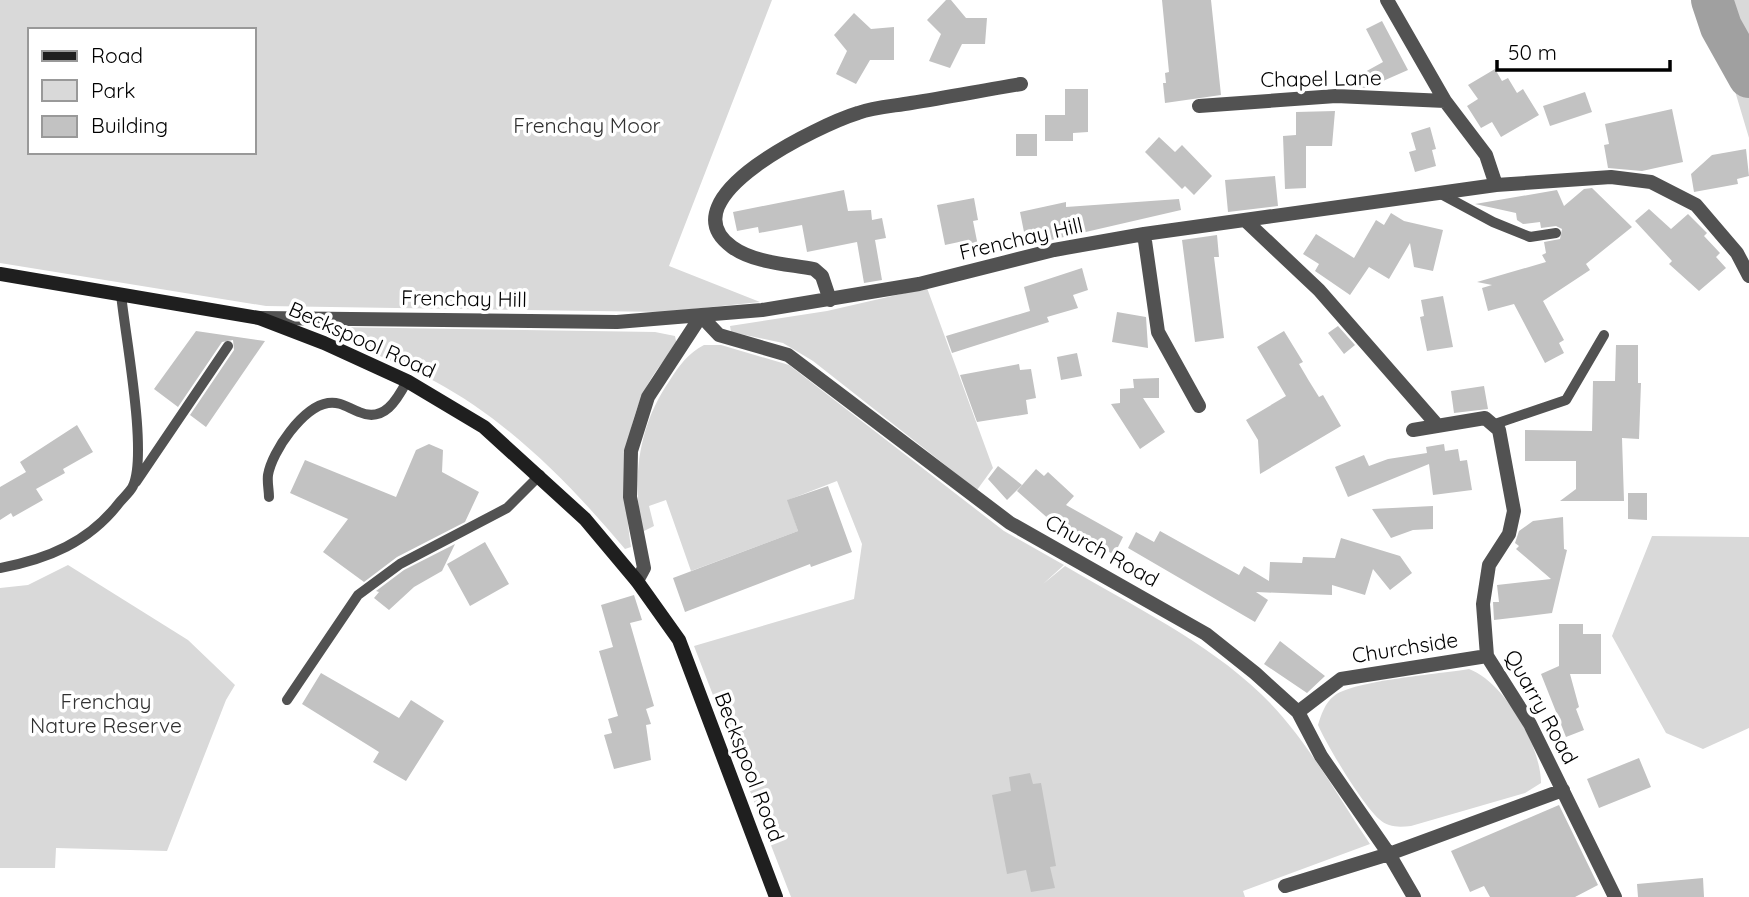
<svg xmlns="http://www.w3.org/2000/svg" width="1749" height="897" font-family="Quicksand,sans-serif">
  <rect width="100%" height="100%" fill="#fff"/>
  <path fill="#d9d9d9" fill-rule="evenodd" d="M0,0H772L669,266L760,302L663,312L266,306L0,263ZM30,30H254V152H30Z
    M1699,0H1749V138L1732,81Z
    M927,288L993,468L977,490L813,361L783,343L731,332L730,326L827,311Z
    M333,327L655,332L675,336L677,346C621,401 620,475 631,547L625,549C572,486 510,422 436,382C403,364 367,351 332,336Z
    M704,345H721L789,365L1004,531L1064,565L1043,584L1065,566C1131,605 1206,641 1261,694C1305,736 1336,794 1370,844L1243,891L1245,897H791L694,646L854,599L862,544L837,481L788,500L798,531L691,571L666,500L649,506L654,526L642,532C632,478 638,426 670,380C679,366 688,353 704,345Z
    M1652,536L1749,537V728L1703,749L1666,733L1612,636Z
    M68,565L188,640L235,685L226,700L167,851L56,848L55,868H0V588L28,585Z
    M1469,669C1504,682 1541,746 1541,783L1525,793L1411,826C1400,827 1388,828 1379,819C1363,805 1327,746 1318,725C1321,715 1325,703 1334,696C1354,680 1441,674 1469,669Z"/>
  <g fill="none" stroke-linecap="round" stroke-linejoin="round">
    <path stroke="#a0a0a0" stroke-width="42" d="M1712,0L1721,27L1749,77"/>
  </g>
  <path fill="#c2c2c2" d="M946,0H951L966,18H987L985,44H962L950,68L929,61L941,34L927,20Z
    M1162,0H1211L1221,95L1165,103L1163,83H1166L1165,73L1169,72Z
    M854,13L871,29L894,27V60H870L856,84L836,74L847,51L834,35Z
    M1382,21L1408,70L1367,88L1347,87L1345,83L1383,62L1366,29Z
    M1495,69L1502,81L1508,78L1517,93L1523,89L1539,115L1501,137L1492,122L1481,128L1467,106L1478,99L1468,85Z
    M1065,89H1088V132L1073,133V141H1045V115H1065Z
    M1585,92L1592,112L1550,126L1543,106Z
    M1672,109L1683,162L1642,171L1608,168L1604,145L1609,144L1605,124Z
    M1335,111L1332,146H1306V188L1285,189L1283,136L1296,135V112Z
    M1430,127L1436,149L1432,150L1436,166L1415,172L1409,152L1416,150L1411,133Z
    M1016,134H1037V156H1016Z
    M1159,137L1175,152L1182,145L1212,176L1194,195L1185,186L1182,189L1145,152Z
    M1746,149L1749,176L1737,179L1738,184L1694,192L1691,174L1712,155Z
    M1275,176L1278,206L1228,212L1225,180Z
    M1592,188L1632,227L1586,264L1590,270L1543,301L1564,340L1559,343L1564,353L1545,363L1514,304L1488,311L1482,288L1492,285L1477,282L1546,262L1542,255L1546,253L1544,242L1560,239L1562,229L1556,226L1541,228L1540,222L1523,224L1517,220L1516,213L1475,204L1557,190L1564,206L1584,189Z
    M844,190L848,211L871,210L872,220L882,218L886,238L875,240L882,280L864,283L857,242L807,252L802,225L759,233L758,227L737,231L733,212Z
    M974,198L978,220L973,221L979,251L961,255L959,242L945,245L937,205Z
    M1179,199L1181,210L1038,243L1035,229L1024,232L1020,212L1066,202V207Z
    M1649,209L1671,229L1688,214L1707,233L1704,236L1720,253L1716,257L1726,268L1699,291L1669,264L1672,261L1635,221Z
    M1391,213L1404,221L1443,230L1433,271L1414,267L1410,243L1389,279L1369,267L1350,295L1315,271L1319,264L1303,254L1316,234L1354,258L1376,220L1384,225Z
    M1217,235L1219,257H1214L1224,338L1195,342L1182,240Z
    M1082,268L1088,290L1073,295L1078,308L1047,317L1049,322L952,353L946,336L1030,311L1024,287Z
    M1443,296L1453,347L1427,351L1420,317L1424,316L1421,300Z
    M1117,312L1146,317L1148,348L1112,342Z
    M1338,326L1355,345L1344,354L1328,333Z
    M196,331L265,341L206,427L190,415L234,350L233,340L222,342L178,407L154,389Z
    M1284,331L1303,362L1299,364L1309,381L1319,397L1323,395L1341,426L1260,474L1258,440L1246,420L1286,396L1257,347Z
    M1616,345H1638V383H1641L1639,439L1622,438L1624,501H1560L1576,489V461H1525V430L1592,431L1593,381H1615Z
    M1077,353L1082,376L1061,380L1057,357Z
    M1019,364L1020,370L1031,369L1036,398L1026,400L1028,414L977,422L960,375Z
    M1159,378V398H1143L1165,432L1140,449L1111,404L1120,403V389L1134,388L1133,379Z
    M1484,386L1488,409L1454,413L1451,391Z
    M77,425L93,452L63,469L65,473L36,489L43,500L13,517L11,513L0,520V487L26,472L20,462Z
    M429,444L443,450L442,472L479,492L465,522L397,557L364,582L323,552L348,519L290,493L305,460L396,497L416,450Z
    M1444,444L1445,451L1458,449L1460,461L1467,460L1472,490L1433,495L1429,464L1348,497L1335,467L1364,455L1369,466L1388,459L1427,453L1426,447Z
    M998,466L1022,485L1007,500L988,479Z
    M1036,469L1044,476L1048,472L1074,496L1066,505L1123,537L1114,555L1054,518L1051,521L1017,491Z
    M828,486L852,552L811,567L810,564L685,612L673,578L798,531L787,500Z
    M1628,493H1647V520L1628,519Z
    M1433,506V529L1413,530L1391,538L1372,509Z
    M1563,517L1564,549L1567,550L1552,613L1494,620L1493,602H1499L1497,585L1551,579L1516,549L1519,546L1515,543L1519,531L1533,521Z
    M1160,531L1239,575L1244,566L1269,581L1270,562L1302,563L1303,557L1335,558L1341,538L1400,556L1412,573L1390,590L1373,569L1365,595L1332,585V595L1256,592L1268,600L1255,622L1128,548L1136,532L1154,542Z
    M485,542L509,584L470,606L447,564Z
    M455,544L442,571L414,587L389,610L374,598L379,592L376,591L404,570Z
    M634,595L642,620L630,623L654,706L646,709L651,724L646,725L651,760L614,769L604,735L612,733L608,719L618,716L599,651L613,647L601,605Z
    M1559,624H1583V634H1601V674H1570L1579,707L1576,709L1584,730L1566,737L1541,674L1559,666Z
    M1280,641L1325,676L1307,693L1264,664Z
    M321,673L399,718L411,700L444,721L406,781L373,762L379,752L302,704Z
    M1639,758L1651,787L1599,808L1587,779Z
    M1030,773L1033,784L1041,783L1056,866L1050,867L1055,888L1031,892L1026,870L1007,874L992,795L1011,791L1009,777Z
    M1559,805L1598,885L1575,897H1490L1484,886L1470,892L1451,851Z
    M1703,878L1704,897H1638L1637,884Z"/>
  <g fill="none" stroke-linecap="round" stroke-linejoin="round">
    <path stroke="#525252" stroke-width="10" d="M1441,194L1493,222L1530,237L1556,233
      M1495,424L1566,400L1604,335
      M136,482L228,346
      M269,497C269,490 267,482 268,475C272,451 303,407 328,403C340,401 348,408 359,412C384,423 397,400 407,381
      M0,568C48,559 89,542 119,503C123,498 130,492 133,486C148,453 125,335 121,294
      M287,700L358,595L400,564L507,508L540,475"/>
    <path stroke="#525252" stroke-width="14" d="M1387,0L1445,101L1486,155L1496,185
      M1199,106L1336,96L1445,101
      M1247,222L1319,290L1438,426
      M1144,234L1158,332L1199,406
      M830,300L822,276L814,269C788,264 754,263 732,247C664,198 822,124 858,113C874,107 894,106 911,103C948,97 985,90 1021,84
      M701,316L719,335L788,355L1010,523L1206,634L1255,673L1298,712L1321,756L1389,854L1414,897
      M261,318L617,322L762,310L919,284L1054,250L1144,234L1496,185L1611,177L1651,182L1696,205L1737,253L1749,276
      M1413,430L1485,418L1499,430L1514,511L1509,534L1489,565L1483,604L1487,656L1530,724L1615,897
      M637,581L644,568L630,497L631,451L648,397L701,316
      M1298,712L1341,679L1487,656
      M1285,886L1389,854L1563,790"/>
    <path stroke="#1f1f1f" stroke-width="14" d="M0,274L259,318L324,343L407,381L484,427L585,519L637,581L679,640L776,897"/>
  </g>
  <g text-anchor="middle" stroke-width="7" stroke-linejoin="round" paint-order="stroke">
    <g font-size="21" fill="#000" stroke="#fff">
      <text transform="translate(1321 79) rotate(-1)" y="7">Chapel Lane</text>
      <text transform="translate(1021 239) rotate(-13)" y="7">Frenchay Hill</text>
      <text transform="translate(464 299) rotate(1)" y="7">Frenchay Hill</text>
      <text transform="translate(362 340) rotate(24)" y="7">Beckspool Road</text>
      <text transform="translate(1102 551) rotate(29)" y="7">Church Road</text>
      <text transform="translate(1405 648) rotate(-9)" y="7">Churchside</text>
      <text transform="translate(1541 707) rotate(61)" y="7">Quarry Road</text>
      <text transform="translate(749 767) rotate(69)" y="7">Beckspool Road</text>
    </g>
    <g font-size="21" fill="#303030" stroke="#fff">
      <text x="587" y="133">Frenchay Moor</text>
      <text x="106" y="709">Frenchay<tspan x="106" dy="24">Nature Reserve</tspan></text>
    </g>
  </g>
  <rect x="28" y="28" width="228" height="126" fill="#ffffff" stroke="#999999" stroke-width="2"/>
  <rect x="42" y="51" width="35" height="10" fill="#1f1f1f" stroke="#999999" stroke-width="2"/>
  <text x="91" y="63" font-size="21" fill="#000000">Road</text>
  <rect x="42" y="80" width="35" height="21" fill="#d9d9d9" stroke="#999999" stroke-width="2"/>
  <text x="91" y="98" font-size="21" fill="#000000">Park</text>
  <rect x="42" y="116" width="35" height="21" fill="#c2c2c2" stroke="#999999" stroke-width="2"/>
  <text x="91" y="133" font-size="21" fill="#000000">Building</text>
  <path d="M1497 60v10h173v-10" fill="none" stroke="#000000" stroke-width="3.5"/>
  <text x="1508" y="60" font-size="21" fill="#000000" stroke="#ffffff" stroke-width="5" paint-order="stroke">50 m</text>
</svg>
